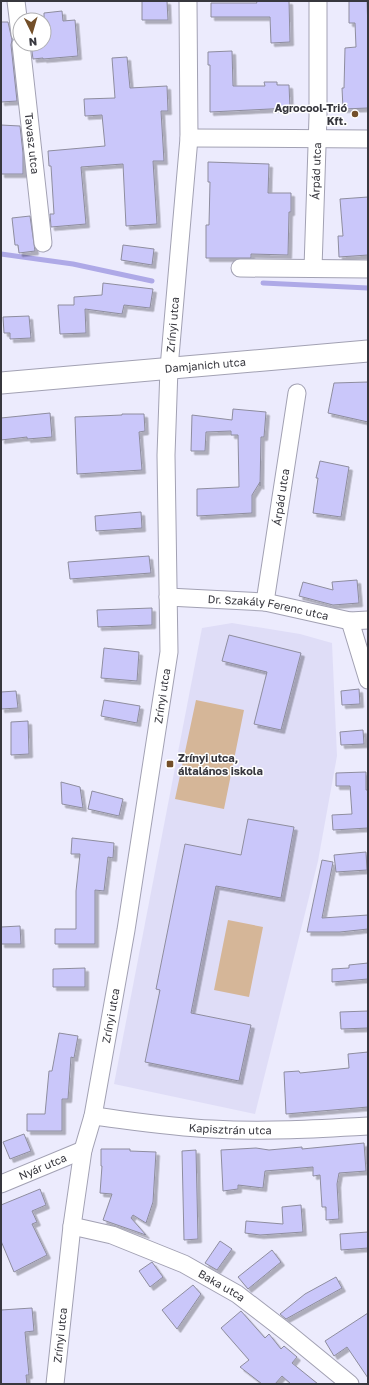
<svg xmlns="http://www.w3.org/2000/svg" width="369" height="1385" font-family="'Golos Text',sans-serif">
  <defs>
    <filter id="shadow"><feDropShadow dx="3.5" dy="3.5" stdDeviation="0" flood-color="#0004"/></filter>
  </defs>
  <rect width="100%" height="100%" fill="#ecebfd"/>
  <path fill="#dfddf7" d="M232,623L300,634L332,643L337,756L318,861L255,1114L114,1084L202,628Z"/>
  <path fill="#d5b698" d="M196,700L244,710L224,809L175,799Z
    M228,920L263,927L249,997L214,990Z"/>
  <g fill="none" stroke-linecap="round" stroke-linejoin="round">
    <path stroke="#aea9e7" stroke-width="5" d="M1,254L73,264L152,281
      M263,283L368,288"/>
  </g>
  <path fill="#cac7fa" stroke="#8e8d9e" filter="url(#shadow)" d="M142,1H167L168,20H142Z
    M256,1H289L290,42L271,43L270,17H211V3H257Z
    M349,1H367L368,30V108L343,109L342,88H344L345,48L356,47L355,23H349Z
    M62,11L63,21L75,20L78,56L43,59V58L33,59L31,44H44V13Z
    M1,22H8L12,40L11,45L17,101L1,102Z
    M232,51L233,86H265L264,82H277V85H289L290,108L210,112V65H208V52Z
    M127,57L130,88L167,86L168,111H161L164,161H153L157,224L126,226L123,164L81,167L86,224L51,227L50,214H54L51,166H49L48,151L105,146L102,115L85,116L84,99L115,98L112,58Z
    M1,125L20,126L23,153V174H1Z
    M208,162L269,164L268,193H291V212H289L288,255L251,254V258H206V225H209L210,182H208Z
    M368,197V255L339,257L338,236H343L340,199Z
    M30,216L35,251L19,253L18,245H15L12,218Z
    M123,245L154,249L152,265L121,260Z
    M103,283L153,289L150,308L124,305L122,314L85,309L86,333L60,334L58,305H74V297L102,295Z
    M29,316L31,338L10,339V333H4L3,317Z
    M368,382V422L328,413L334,383Z
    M233,409L266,412L264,437H261L260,486V482L252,495V513L197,516V489L239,487L238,435H231V431L206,432L205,451H191L192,415L232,420Z
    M50,413L52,437L27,439V437L1,440V418Z
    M122,414H144L145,431L139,432L142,470L77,474L75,417L122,415Z
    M320,461L349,467L341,517L313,513L318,478H316Z
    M141,512L142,528L96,531L95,516Z
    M149,556L151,573L70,579L68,562Z
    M357,580L359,603L333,605L299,596L303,582L333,590L332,582Z
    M152,608V625L98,627L97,610Z
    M229,635L301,653L281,730L254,724L267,672L222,661Z
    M104,648L139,652L137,681L101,678Z
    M359,689L360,704L342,705L341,691Z
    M16,691L18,708L1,709V692Z
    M104,700L140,706L137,723L101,716Z
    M28,721L29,754L11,755V722Z
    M363,730L364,744L341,745L340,732Z
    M366,772V790H368V828L333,830L332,815L352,814L350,786H336V773Z
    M61,782L80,787L83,808L62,804Z
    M92,791L123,799L119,816L88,809Z
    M248,819L294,827L281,898L216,886L191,1013L251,1025L239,1081L145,1062L160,990L156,989L185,844L241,855Z
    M72,838L114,843L113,858L108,857L104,891L95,890V944H55V929H76V891L80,854H71Z
    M366,852L367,870L336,872L334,855Z
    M322,860L333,862L322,918L368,915V929L340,932H307Z
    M20,926L21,944H1V927Z
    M368,963V979L332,982V969L349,968V965Z
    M85,968V987H53V969Z
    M368,1011V1028L341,1029L340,1012Z
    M59,1033L78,1036L74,1058L71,1057L68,1099H62V1131H27V1114H45L49,1071H52Z
    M368,1052V1107L286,1114L284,1072L299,1071L300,1073L349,1068L348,1054Z
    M24,1134L31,1151L10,1159L3,1142Z
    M364,1143L366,1171L339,1173L337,1184L339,1219L326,1220V1207H322L320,1175L313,1176V1167L265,1171L263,1188L238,1185V1189L223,1191L221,1150L256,1148L269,1150L302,1147V1149Z
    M101,1149H130V1151L156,1152L153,1202L146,1223L133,1215L131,1218L146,1235L103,1220L112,1194L100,1193L102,1166H101Z
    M196,1150L198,1239L184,1240L182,1151Z
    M40,1189L46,1205L32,1211L37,1222L32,1224L47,1255L14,1272L1,1241V1205Z
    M301,1205L303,1232L260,1235L245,1233L246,1221L283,1224L282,1207Z
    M368,1232V1248L341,1250L340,1234Z
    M220,1241L232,1249L217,1270L205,1263Z
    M272,1250L281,1262L248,1289L238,1277Z
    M152,1262L163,1277L150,1287L139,1271Z
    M336,1277L342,1288L286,1319L280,1314L305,1294Z
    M193,1285L201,1294L177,1329L162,1310Z
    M32,1308L34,1331L25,1332L29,1375H26L27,1384H1V1310Z
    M241,1311L265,1338L269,1334L281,1349L284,1346L297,1357L292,1363L318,1384H291L282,1376L275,1384H262L240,1367L249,1360L221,1328Z
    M368,1313V1378L347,1347L334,1356L325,1341Z"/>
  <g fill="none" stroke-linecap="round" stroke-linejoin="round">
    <defs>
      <g id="minor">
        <path d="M16,1L20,34"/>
        <path id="s1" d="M21,44L43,243"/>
        <path d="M189,138L368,139"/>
        <path d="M240,268L368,269"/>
        <path id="s2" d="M313,268L318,116V1"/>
        <path id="s3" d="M168,597L265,602L350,621L368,620"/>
        <path id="s4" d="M265,602L297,393"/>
        <path d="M350,621L368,680"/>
        <path id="s5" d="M93,1116C133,1121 172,1127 212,1129C264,1132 316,1129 368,1126"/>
        <path id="s6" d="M1,1184L83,1150"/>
        <path id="s7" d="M72,1226L112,1235L184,1264L237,1294L289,1334L350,1384"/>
        <path id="s8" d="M55,1384L72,1226L83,1150L93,1116L126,930L169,652L166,455L169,368L189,138L188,1"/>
      </g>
      <g id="tertiary">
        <path id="s9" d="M1,383L368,351"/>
      </g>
    </defs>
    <use href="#minor" stroke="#a2a1b3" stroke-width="19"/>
    <use href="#tertiary" stroke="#a2a1b3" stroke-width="23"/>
    <use href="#minor" stroke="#fff" stroke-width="17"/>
    <use href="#tertiary" stroke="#fff" stroke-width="21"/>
  </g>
  <g fill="#734f29" stroke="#fff" stroke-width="1.5">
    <circle cx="355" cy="114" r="4"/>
    <rect x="166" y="760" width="8" height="8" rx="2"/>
  </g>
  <g text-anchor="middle" stroke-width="3" stroke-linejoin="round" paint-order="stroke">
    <g font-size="11" font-weight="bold" fill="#37373e" stroke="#fff" text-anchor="end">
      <text x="347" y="112">Agrocool-Trió<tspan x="347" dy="13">Kft.</tspan></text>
      <text x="178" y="762" text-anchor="start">Zrínyi utca,<tspan x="178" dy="13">általános iskola</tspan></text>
    </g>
    <g font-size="11" fill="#37373e" stroke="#fff">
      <text dy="4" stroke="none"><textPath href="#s1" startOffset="100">Tavasz utca</textPath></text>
      <text dy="4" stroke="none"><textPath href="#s2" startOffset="97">Árpád utca</textPath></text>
      <text dy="4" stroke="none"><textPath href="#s8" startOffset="1069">Zrínyi utca</textPath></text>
      <text dy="4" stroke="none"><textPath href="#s9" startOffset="205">Damjanich utca</textPath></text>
      <text dy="4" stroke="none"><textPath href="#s4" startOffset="106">Árpád utca</textPath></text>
      <text dy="4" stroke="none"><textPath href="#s3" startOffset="101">Dr. Szakály Ferenc utca</textPath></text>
      <text dy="4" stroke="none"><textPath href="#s8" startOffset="697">Zrínyi utca</textPath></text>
      <text dy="4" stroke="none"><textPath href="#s8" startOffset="373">Zrínyi utca</textPath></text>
      <text dy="4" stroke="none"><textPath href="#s5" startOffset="138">Kapisztrán utca</textPath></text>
      <text dy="4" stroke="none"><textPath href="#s6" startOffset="45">Nyár utca</textPath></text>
      <text dy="4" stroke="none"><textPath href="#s7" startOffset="162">Baka utca</textPath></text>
      <text dy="4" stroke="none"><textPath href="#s8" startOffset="49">Zrínyi utca</textPath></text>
    </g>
  </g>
  <rect width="369" height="1385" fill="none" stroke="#37373e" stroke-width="4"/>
  <g transform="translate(32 32) rotate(175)"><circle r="19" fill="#ffffff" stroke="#afafb2"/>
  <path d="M0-3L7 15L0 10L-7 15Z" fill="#734f29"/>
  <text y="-6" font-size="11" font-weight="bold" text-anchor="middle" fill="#37373e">N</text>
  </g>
</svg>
